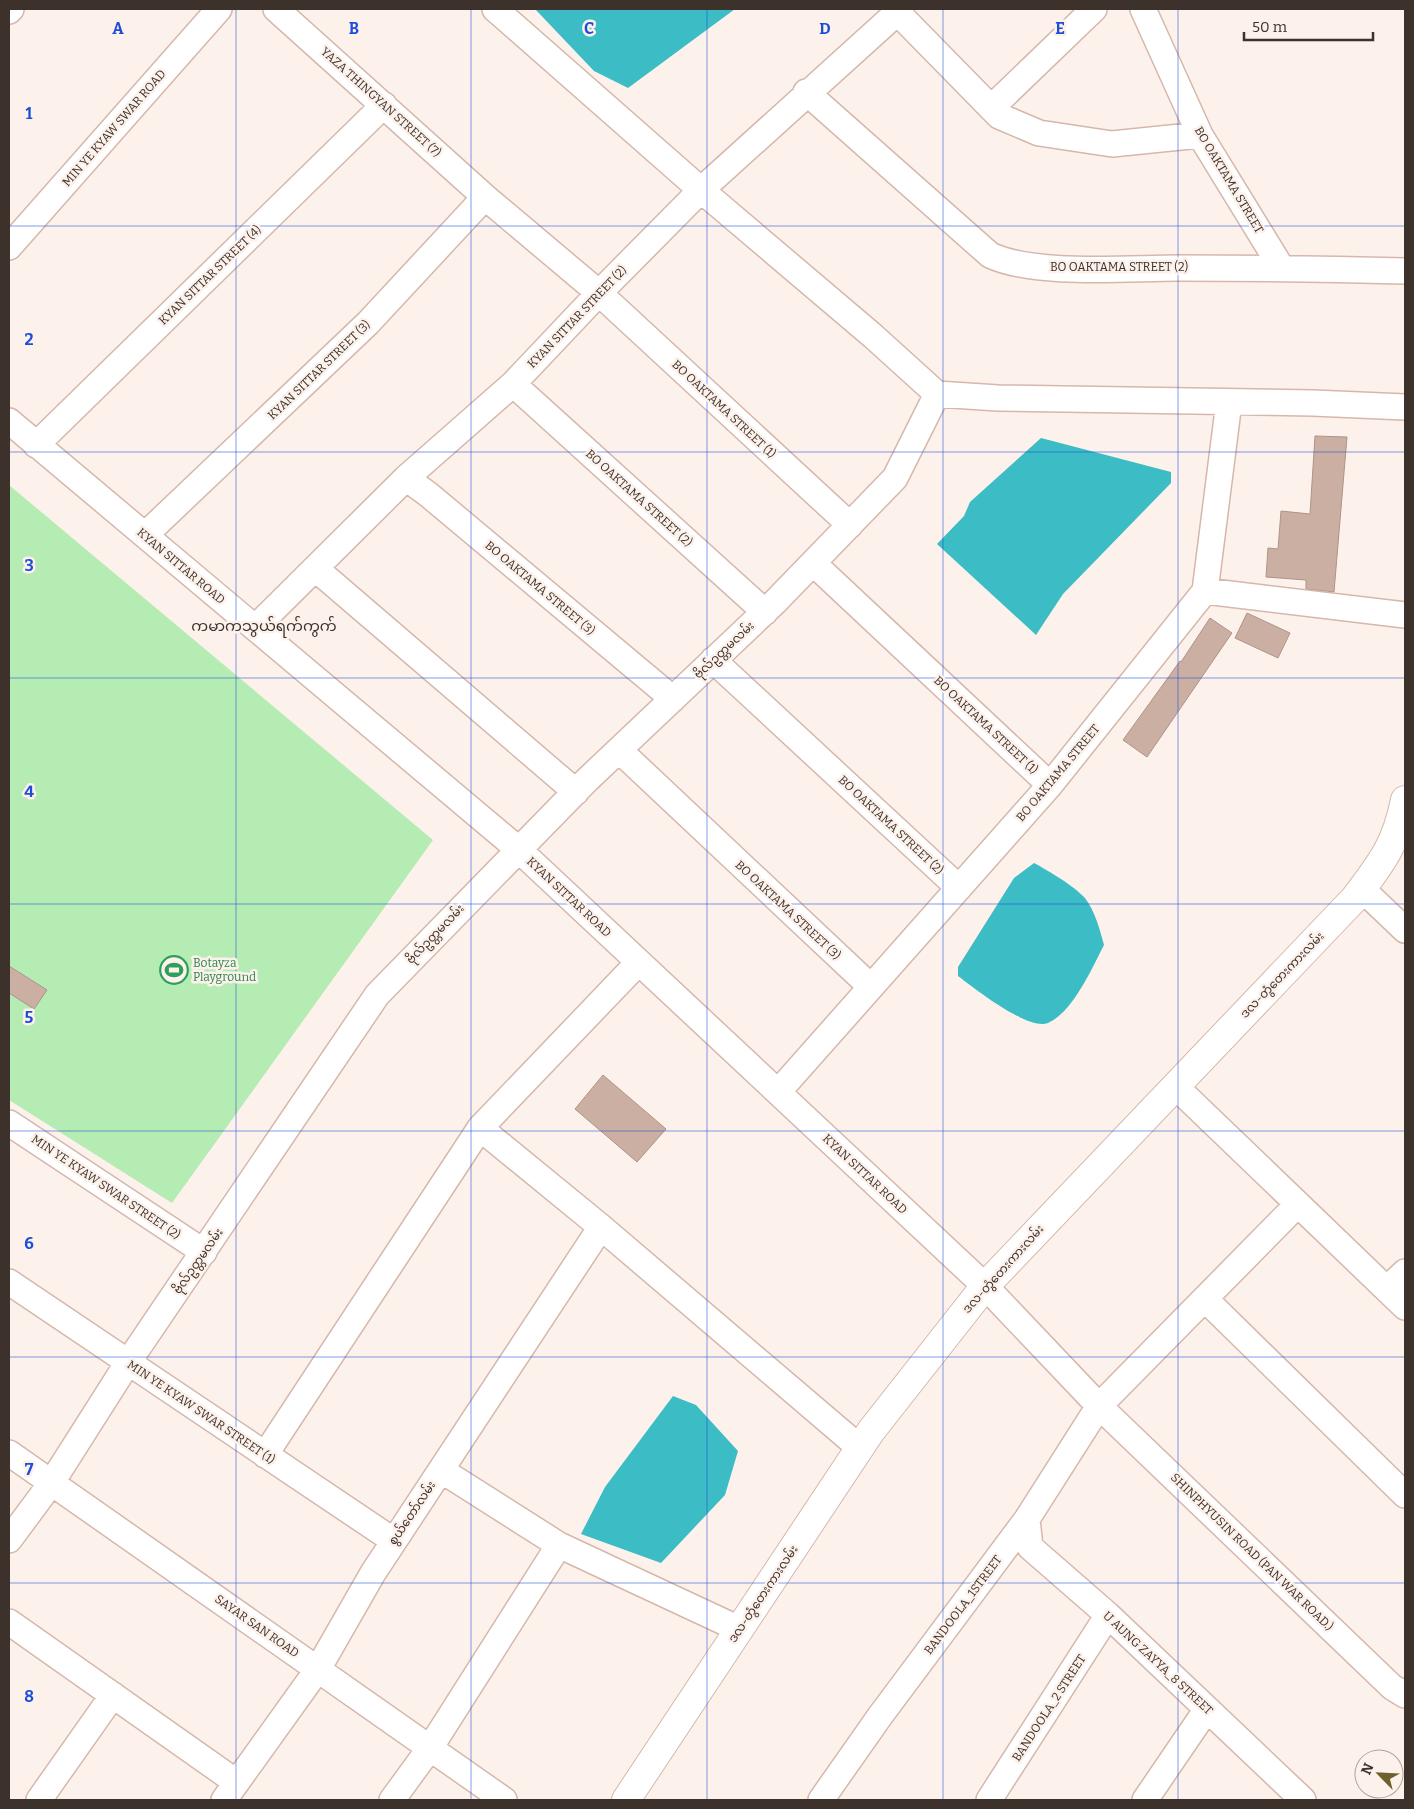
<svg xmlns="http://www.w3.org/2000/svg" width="1414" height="1809" font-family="Bitter,'Noto Sans Myanmar',serif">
  <rect width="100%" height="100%" fill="#fdf1ec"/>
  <path fill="#b5ecb4" d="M9,485L433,840L172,1203L9,1100Z"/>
  <path fill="#3cbcc4" d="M535,9H735L628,88L594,71Z
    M1041,438L1171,472V483L1063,594L1036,635L937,544L964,516L970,502Z
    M1034,863C1049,871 1074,886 1085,898C1095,911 1100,930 1104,945C1092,968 1073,1012 1048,1023C1028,1031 974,988 958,976V967L1014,878Z
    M673,1396L696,1405L738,1451L725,1495L661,1563L581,1534L605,1487Z"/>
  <path fill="#cbafa2" stroke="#af9387" d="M1315,436L1347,437L1334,592L1306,589V580L1266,577L1268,548L1278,549L1281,511L1310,514Z
    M1247,613L1290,633L1278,658L1235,638Z
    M1210,618L1232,633L1147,757L1123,740L1180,661L1181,662Z
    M9,966L47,990L34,1009L9,993Z
    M603,1075L666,1129L637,1162L575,1109Z"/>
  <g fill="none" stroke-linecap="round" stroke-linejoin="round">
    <defs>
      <path id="minor" d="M276,9L485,197L599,293L850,525
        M495,9L701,190L873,336L937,394L998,398L1313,403L1405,407
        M1143,9L1200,135L1281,267
        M9,11L11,9
        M897,12L999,116L1039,133L1112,144L1200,135
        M806,92L990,255C1034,276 1127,268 1178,268C1254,268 1329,269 1405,271
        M991,108L1094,9
        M9,247L219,9
        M513,384L765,612
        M9,421L518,849L985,1286L1099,1406L1392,1687L1405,1695
        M36,445L384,105
        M406,478L429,495L673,699
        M145,535L368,323L485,197
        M813,563L1050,785
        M316,569L576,792
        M1205,591L1405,615
        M255,628L406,478L513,384L599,293L701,190L901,9
        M713,660L959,888
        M619,750L871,987
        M1362,889L1405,930
        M1175,1086L1405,1307
        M778,1092L1050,785L1205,591L1229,402
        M9,1123L204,1252
        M480,1128L601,1227L860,1448
        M9,1282L394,1541
        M1387,1289L1405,1272
        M1205,1299L1405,1495
        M9,1453L504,1800
        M265,1455L480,1128L639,962
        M441,1470L559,1545L739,1629
        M1027,1519L1030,1547L1108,1615L1303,1800
        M9,1540L52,1482L127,1364L377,995L587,780L775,602L895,478L937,394
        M9,1622L236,1782
        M39,1800L113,1695
        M224,1800L318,1669L373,1573L601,1227
        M392,1800L430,1748L559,1545
        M821,1800L880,1716L1027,1519L1099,1406L1298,1204
        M989,1800L1108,1615
        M1145,1800L1207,1709"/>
      <path id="major" d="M626,1800L871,1431L985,1286L1355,898C1382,862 1396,845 1405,800"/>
    </defs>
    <use href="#minor" stroke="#d5b8ab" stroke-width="28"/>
    <use href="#major" stroke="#d5b8ab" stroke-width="30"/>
    <use href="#minor" stroke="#fff" stroke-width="25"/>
    <use href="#major" stroke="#fff" stroke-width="28"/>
  </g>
  <path fill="none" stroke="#1d4ed8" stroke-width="1" stroke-opacity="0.55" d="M236,9V1800M471,9V1800M707,9V1800M943,9V1800M1178,9V1800M9,226H1405M9,452H1405M9,678H1405M9,904H1405M9,1131H1405M9,1357H1405M9,1583H1405"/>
  <defs>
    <symbol id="stadium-ring" viewBox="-11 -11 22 22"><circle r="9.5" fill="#fdf1ec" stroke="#2e9e5b" stroke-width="1.5"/><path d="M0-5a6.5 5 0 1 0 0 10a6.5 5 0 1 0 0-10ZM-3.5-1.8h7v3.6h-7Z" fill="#2e9e5b"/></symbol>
  </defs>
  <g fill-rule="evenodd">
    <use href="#stadium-ring" x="158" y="954" width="32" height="32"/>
  </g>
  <g text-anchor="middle" stroke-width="5" stroke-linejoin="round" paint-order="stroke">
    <g font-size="12" fill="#3c312b" stroke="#fdf1ec">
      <text transform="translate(381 102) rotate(42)" y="4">YAZA THINGYAN STREET (7)</text>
      <text transform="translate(114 128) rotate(-49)" y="4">MIN YE KYAW SWAR ROAD</text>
      <text transform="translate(1229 180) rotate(59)" y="4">BO OAKTAMA STREET</text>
      <text x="1119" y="271">BO OAKTAMA STREET (2)</text>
      <text transform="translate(210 275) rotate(-44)" y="4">KYAN SITTAR STREET (4)</text>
      <text transform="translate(577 317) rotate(-46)" y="4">KYAN SITTAR STREET (2)</text>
      <text transform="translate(319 370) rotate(-44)" y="4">KYAN SITTAR STREET (3)</text>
      <text transform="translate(724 409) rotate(43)" y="4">BO OAKTAMA STREET (1)</text>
      <text transform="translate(639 498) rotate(42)" y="4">BO OAKTAMA STREET (2)</text>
      <text transform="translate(181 566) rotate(40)" y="4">KYAN SITTAR ROAD</text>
      <text transform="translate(540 588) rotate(40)" y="4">BO OAKTAMA STREET (3)</text>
      <text transform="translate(724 650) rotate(-43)" y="4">ဗိုလ်ဥတ္တမလမ်း</text>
      <text transform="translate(986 725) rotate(43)" y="4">BO OAKTAMA STREET (1)</text>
      <text transform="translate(1058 773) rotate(-50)" y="4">BO OAKTAMA STREET</text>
      <text transform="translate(891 825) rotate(43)" y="4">BO OAKTAMA STREET (2)</text>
      <text transform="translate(569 897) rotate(43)" y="4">KYAN SITTAR ROAD</text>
      <text transform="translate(788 910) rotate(43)" y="4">BO OAKTAMA STREET (3)</text>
      <text transform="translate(435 934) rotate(-46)" y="4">ဗိုလ်ဥတ္တမလမ်း</text>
      <text transform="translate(1282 975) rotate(-46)" y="4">ဒလ-တွံတေးကားလမ်း</text>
      <text transform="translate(865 1174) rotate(43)" y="4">KYAN SITTAR ROAD</text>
      <text transform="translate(106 1187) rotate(34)" y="4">MIN YE KYAW SWAR STREET (2)</text>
      <text transform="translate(198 1261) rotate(-55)" y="4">ဗိုလ်ဥတ္တမလမ်း</text>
      <text transform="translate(1003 1269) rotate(-48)" y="4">ဒလ-တွံတေးကားလမ်း</text>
      <text transform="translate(201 1412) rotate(34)" y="4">MIN YE KYAW SWAR STREET (1)</text>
      <text transform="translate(412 1513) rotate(-56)" y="4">စွယ်တော်လမ်း</text>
      <text transform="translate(1252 1552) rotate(44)" y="4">SHINPHYUSIN ROAD (PAN WAR ROAD.)</text>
      <text transform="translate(763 1594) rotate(-56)" y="4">ဒလ-တွံတေးကားလမ်း</text>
      <text transform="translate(963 1605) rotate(-53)" y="4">BANDOOLA_1STREET</text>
      <text transform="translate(257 1626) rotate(35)" y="4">SAYAR SAN ROAD</text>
      <text transform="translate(1158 1663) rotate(43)" y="4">U AUNG ZAYYA_8 STREET</text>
      <text transform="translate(1049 1708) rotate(-57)" y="4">BANDOOLA_2 STREET</text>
    </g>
    <g font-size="12" fill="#27864d" stroke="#fdf1ec" text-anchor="start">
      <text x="193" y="967">Botayza<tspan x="193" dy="14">Playground</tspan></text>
    </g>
    <g font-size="15" fill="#3c312b" stroke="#fdf1ec">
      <text x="264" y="631">ကမာကသွယ်ရက်ကွက်</text>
    </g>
  </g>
  <g font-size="16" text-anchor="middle" font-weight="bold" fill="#1d4ed8" stroke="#fdf1ec" stroke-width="5" stroke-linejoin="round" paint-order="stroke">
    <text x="118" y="34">A</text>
    <text x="354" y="34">B</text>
    <text x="589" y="34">C</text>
    <text x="825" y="34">D</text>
    <text x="1060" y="34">E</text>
    <text x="29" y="119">1</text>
    <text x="29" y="345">2</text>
    <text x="29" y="571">3</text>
    <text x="29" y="797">4</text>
    <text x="29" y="1023">5</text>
    <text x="29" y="1249">6</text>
    <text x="29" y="1475">7</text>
    <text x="29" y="1702">8</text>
  </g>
  <rect width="1414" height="1809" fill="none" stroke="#3c312b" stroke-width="20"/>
  <g transform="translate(1379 1774) rotate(294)"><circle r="24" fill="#fdf1ec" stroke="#b0a49f"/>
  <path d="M0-4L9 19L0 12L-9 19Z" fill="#6e5f2c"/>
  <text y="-8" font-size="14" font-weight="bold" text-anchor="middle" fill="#3c312b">N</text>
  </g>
  <path d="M1244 32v8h129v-8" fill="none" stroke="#3c312b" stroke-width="2.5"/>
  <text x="1252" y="32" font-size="15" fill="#3c312b" stroke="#fdf1ec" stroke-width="4" paint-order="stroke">50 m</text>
</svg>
